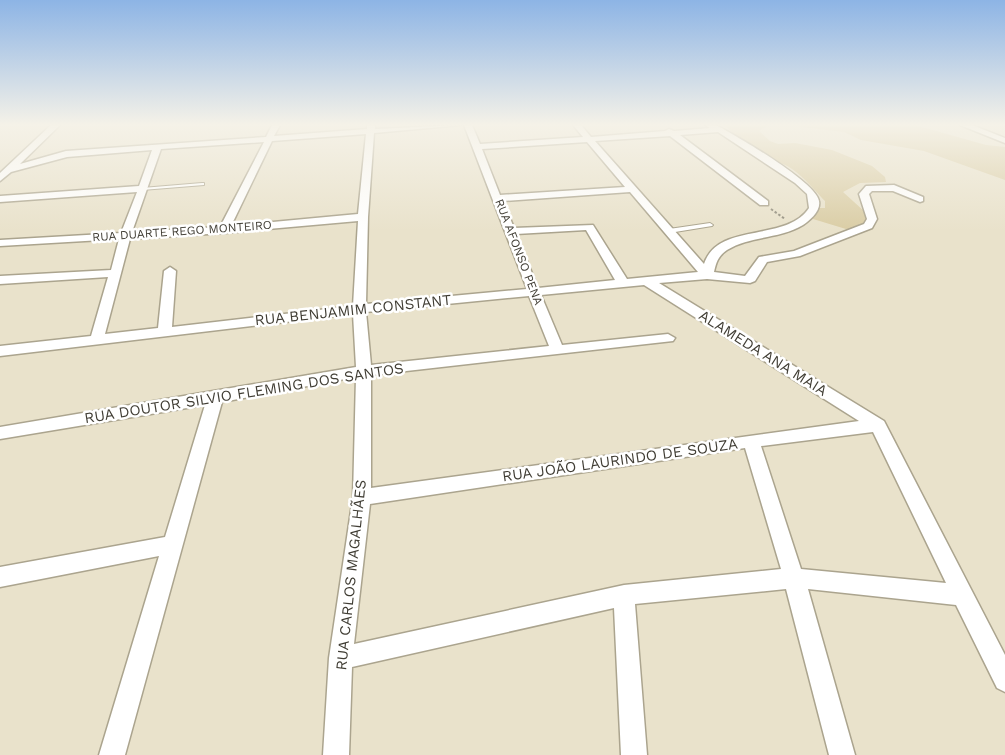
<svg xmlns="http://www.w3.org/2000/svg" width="1005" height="755" font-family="'Work Sans',sans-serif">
  <rect width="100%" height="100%" fill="#e9e2cb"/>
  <path fill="#dacda5" d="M725,125H769L759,131L770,141L778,144L795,143L832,150L872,166L885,177L886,182L860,183L843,192L875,221L868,229H846L813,219L810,215L818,208H825V201C812,188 793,162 773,162L741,142Z
    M784,125H915L986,145L1005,147V180L924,151L861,140L844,132Z"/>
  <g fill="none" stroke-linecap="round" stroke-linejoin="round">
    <defs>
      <path id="service" d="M202,183H204V185L142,190L140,189L142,188Z
        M710,223L713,225L712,226L669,233L666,231L669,229Z"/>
      <path id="minor" d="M51,125H60L20,164L66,151L266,137L272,125H280L274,136L367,129V125H375V129L461,125L374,133L368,217L366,304L527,289L464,125H472L480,144L583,137L573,125H581L591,137L665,131L669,129L674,131L710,128L705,125H716C735,135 816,182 819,201C821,211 810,220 803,225C780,239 750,236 727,250C718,256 716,263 714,272L745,276L759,257L794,251L864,224L867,219L859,194L866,186L894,185L923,197V201L920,202L893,191H872L869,194L877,219L872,228L800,256L767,262L755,281L750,283L707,279L659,283L884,421L1005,655V692L997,688L956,605L808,589L855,755H829L786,589L635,604L647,755H621L614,608L352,667L349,755H323L329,658L353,497L356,377L222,402L125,755H99L159,556L0,587V567L165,537L205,405L0,439V427L356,367L353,314L0,356V346L91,336L108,277L0,284V276L111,270L119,239L0,246V240L121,233L137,192L0,202V196L139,186L152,150L67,157L11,172L0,181V173ZM718,132L795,183L807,194L809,208C786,243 718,221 704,264L595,141L670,136L760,205H768V201L680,135ZM366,134L358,214L231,226L272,141ZM264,142L220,227L132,232L161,149ZM587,142L625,187L500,195L482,149ZM630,192L698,272L627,279L593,225L514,228L503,201ZM358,221L353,306L172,327L176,271L170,267L164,271L158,328L105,334L130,239L224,233ZM586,230L615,280L538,288L516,234ZM644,285L859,421L371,488V375L673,341L675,338L668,334L562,345L541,295ZM529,296L549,346L371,365L366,312ZM873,432L946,583L801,569L761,446ZM745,448L781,569L624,585L354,644L370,504Z
        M960,125H972L1005,138V143Z"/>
    </defs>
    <use href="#service" stroke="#aba48e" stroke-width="2"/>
    <use href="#minor" stroke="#aba48e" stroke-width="3"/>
    <path stroke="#938e7e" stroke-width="2" stroke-dasharray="2.5 2" stroke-linecap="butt" d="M771,209L785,219"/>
    <use href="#service" fill="#fff" fill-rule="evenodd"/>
    <use href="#minor" fill="#fff" fill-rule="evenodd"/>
  </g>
  <linearGradient id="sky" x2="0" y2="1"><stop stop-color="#8db4e5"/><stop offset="0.54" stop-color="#f5f2e8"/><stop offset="1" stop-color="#f5f2e8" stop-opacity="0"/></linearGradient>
  <rect width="1005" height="231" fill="url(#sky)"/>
  <g text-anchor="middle" stroke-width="5" stroke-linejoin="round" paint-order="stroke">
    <g font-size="12" fill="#403d34" stroke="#fff">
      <text transform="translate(182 231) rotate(-4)" y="4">RUA DUARTE REGO MONTEIRO</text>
      <text transform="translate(519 252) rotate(69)" y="4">RUA AFONSO PENA</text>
    </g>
    <g font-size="15" fill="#403d34" stroke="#fff">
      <text transform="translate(353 310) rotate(-6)" y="5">RUA BENJAMIM CONSTANT</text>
      <text transform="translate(763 353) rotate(32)" y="5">ALAMEDA ANA MAIA</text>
      <text transform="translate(244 393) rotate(-9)" y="5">RUA DOUTOR SILVIO FLEMING DOS SANTOS</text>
      <text transform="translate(620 460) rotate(-8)" y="5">RUA JOÃO LAURINDO DE SOUZA</text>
      <text transform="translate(351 575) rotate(-84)" y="5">RUA CARLOS MAGALHÃES</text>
    </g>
  </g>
</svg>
